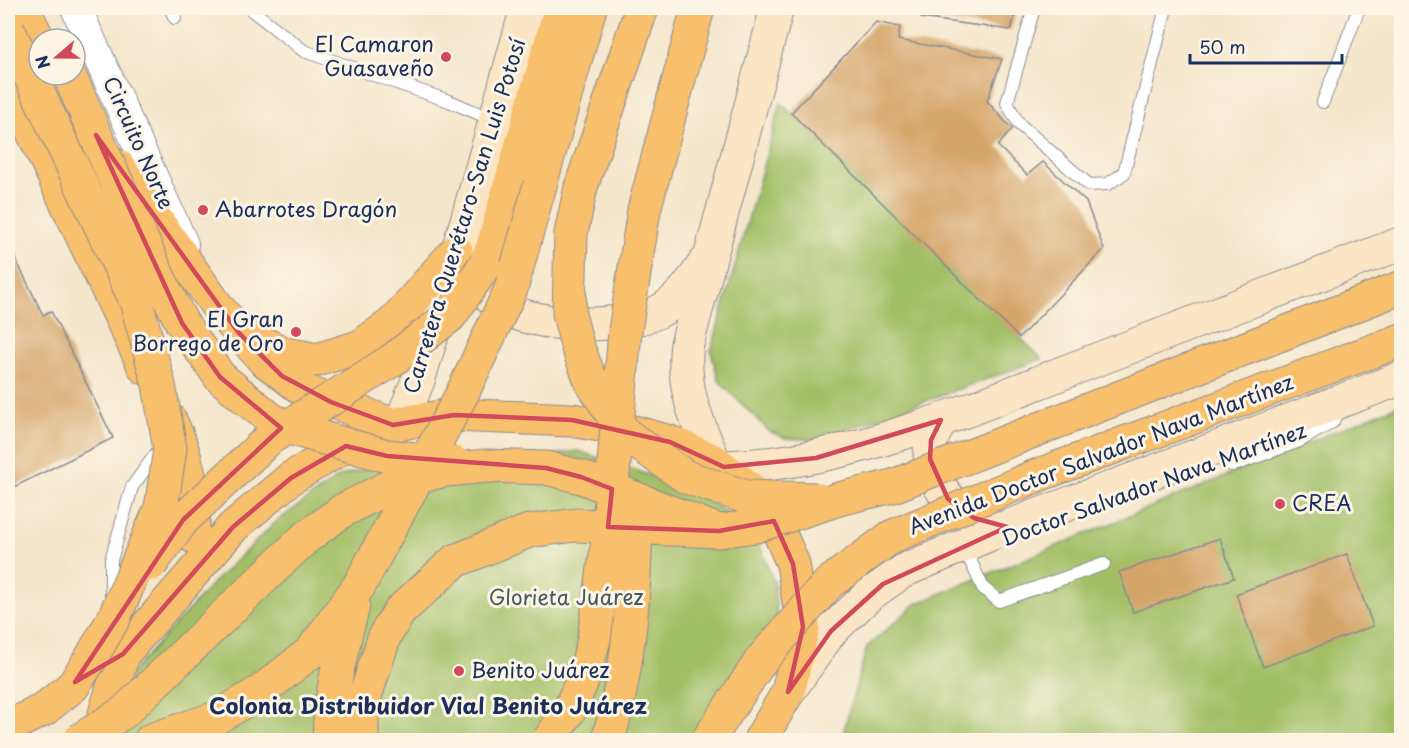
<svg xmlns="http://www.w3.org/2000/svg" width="1409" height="748" font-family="'Playpen Sans',sans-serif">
  <rect width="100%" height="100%" fill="#fcf5e5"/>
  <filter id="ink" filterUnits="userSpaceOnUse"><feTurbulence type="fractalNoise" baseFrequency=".0167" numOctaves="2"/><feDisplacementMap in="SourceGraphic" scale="12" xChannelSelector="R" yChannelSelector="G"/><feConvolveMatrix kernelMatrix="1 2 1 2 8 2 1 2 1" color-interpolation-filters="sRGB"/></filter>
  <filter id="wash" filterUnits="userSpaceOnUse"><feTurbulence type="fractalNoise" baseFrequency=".008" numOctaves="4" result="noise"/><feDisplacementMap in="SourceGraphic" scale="24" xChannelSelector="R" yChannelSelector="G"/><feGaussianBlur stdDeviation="1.35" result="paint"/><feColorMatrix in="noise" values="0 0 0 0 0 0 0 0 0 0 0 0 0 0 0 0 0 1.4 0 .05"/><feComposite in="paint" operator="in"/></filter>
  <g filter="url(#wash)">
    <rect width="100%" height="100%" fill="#f4e6ca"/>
    <path fill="#a3bf66" stroke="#5f7762" stroke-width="1.5" d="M781,103L1042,359L818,440L785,438L769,431L719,381L711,351Z
      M1401,404V740H841L867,647L916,604Z
      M578,451L684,487L753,528L774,583L779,638L723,740H108L132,672L214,582L277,521L340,476L430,453L486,466Z"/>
    <g id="blocks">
      <path fill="#d4a467" d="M922,8H1017L1011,30L921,18Z
        M876,22L900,27L898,40L1002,59L987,101L1012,129L998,146L1027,175L1043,162L1086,202L1104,249L1019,338L791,113Z
        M8,243L43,315L51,311L113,438L8,490Z
        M1220,538L1234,578L1133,612L1119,572Z
        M1347,554L1373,626L1263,667L1236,594Z"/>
    </g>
  </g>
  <g filter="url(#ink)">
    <use href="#blocks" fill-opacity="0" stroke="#888a94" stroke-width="1.5"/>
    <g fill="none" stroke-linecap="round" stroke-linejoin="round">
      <defs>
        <path id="service" d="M170,8L175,18
          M249,8L304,51L449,101L494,120
          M1034,8L1007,103L1019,124L1089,185L1108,184L1124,173L1166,8
          M1323,102L1359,8
          M964,547L983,588L999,601L1104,564
          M111,598V560L132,487L160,448"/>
        <path id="minor" d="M1233,459L1296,436L1328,418"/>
        <path id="tertiary" d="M76,8L183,244"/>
        <path id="secondary" d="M471,252C472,271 481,291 497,303C529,329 630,331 665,308C681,297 694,280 704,264
          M941,420C938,427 933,434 931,442C925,477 951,511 984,521
          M401,423L419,378L468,217L527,8
          M714,461C697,422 681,387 687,344L777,8
          M724,467C847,464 962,412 1075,368C1184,326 1293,285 1402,243
          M788,692L831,631L869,595L905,570L1007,527L1402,378"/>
        <path id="primary" d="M23,8L39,41
          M8,80L145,368
          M118,166L219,309L263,359L305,391L393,425
          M252,338L286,354L317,360L359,347L392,324L456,251
          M170,420C187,453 197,499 192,536
          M97,740L123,654L233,527L291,478L364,435L401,423L454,415L572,420L622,429L670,442L714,461L750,489L776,525L793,564L803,627L788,692L760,740"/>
        <path id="trunk" d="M540,185L590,8"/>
        <path id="motorway" d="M485,265L492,249L561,8
          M1021,436L1402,287
          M1036,476L1402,340
          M151,740L216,718L260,692L311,652L359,586
          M329,740C330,693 341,651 353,606
          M362,740V706L385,635"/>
      </defs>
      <use href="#service" stroke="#888a94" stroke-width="14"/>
      <use href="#minor" stroke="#888a94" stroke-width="26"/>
      <use href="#tertiary" stroke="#888a94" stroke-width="32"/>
      <use href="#secondary" stroke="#888a94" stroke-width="35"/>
      <use href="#primary" stroke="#888a94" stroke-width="35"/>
      <use href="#trunk" stroke="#888a94" stroke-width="35"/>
      <use href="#motorway" stroke="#888a94" stroke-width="35"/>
      <use href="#service" stroke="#fff" stroke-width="12"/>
      <use href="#minor" stroke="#fff" stroke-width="24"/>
      <use href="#tertiary" stroke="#fff" stroke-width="30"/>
      <use href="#secondary" stroke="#fce5c4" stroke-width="33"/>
      <use href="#primary" stroke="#f8bf6c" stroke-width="33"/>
      <use href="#trunk" stroke="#f8bf6c" stroke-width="33"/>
      <use href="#motorway" stroke="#f8bf6c" stroke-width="33"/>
      <defs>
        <path id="primary-bridge" d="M69,75L159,278L182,323L220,377L272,420L299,431L387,456L454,463"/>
        <path id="trunk-bridge" d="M625,331L644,210L698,8
          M359,586L463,392L511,289L540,185"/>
        <path id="motorway-bridge" d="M642,8L581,187L571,233L569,314L577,345L591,381L625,434L686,477L746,497L816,499
          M8,29L136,301L159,385L170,449L161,508L114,618L91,658L73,686L43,710L8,727
          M151,564L183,520L270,438L391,361L450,316L485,265
          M385,635L400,611L455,561L529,531L576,525L719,531L756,526L839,499L893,486L1021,436
          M80,740L124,712L304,539L342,511L402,480L447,470L486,466L546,468L581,477L719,531
          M549,740L569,711L585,674L594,639L607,547L625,331
          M608,740C630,666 636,584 636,506
          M708,740L762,659L829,583L891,537L1036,476"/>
      </defs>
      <use href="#primary-bridge" stroke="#888a94" stroke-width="35" stroke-linecap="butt"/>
      <use href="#trunk-bridge" stroke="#888a94" stroke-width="35" stroke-linecap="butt"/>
      <use href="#motorway-bridge" stroke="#888a94" stroke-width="35" stroke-linecap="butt"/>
      <use href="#primary-bridge" stroke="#f8bf6c" stroke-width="33"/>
      <use href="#trunk-bridge" stroke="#f8bf6c" stroke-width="33"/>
      <use href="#motorway-bridge" stroke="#f8bf6c" stroke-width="33"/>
    </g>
  </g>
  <path fill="none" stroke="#d1495b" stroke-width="4.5" stroke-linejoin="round" d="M96,135L238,332L282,376L331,402L393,425L454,415L572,420L670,442L724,467L816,458L941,420L931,440L930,459L948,499L974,518L1007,527L883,584L831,631L788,692L803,627L793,564L774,521L719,531L608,527L612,489L581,477L546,468L387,456L346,446L291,478L233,527L123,654L75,682L183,520L281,428L220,377L182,323Z"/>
  <g fill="#d1495b" stroke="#fcf5e5" stroke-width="2">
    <circle cx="446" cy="57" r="6"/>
    <circle cx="203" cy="210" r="6"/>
    <circle cx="296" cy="332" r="6"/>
    <circle cx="1280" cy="504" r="6"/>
    <circle cx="459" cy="671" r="6"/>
  </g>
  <g text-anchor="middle" stroke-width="6" stroke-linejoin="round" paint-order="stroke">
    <g font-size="21" fill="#1b2f5e" stroke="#fcf5e5" text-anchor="start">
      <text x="434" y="52" text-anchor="end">El Camaron<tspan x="434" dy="24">Guasaveño</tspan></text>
      <text x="215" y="217">Abarrotes Dragón</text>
      <text x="284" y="327" text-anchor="end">El Gran<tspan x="284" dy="24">Borrego de Oro</tspan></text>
      <text x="1292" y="511">CREA</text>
      <text x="471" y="678">Benito Juárez</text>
    </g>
    <g font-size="21" fill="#1b2f5e" stroke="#fcf5e5">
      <text transform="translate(138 143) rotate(66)" y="7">Circuito Norte</text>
      <text transform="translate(465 216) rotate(-73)" y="7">Carretera Querétaro-San Luis Potosí</text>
      <text transform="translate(1101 455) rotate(-21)" y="7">Avenida Doctor Salvador Nava Martínez</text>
      <text transform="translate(1154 485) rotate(-20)" y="7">Doctor Salvador Nava Martínez</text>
    </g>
    <g font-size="21" fill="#445a60" stroke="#fcf5e5">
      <text x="566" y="605">Glorieta Juárez</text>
    </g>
    <g font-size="22" font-weight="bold" fill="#1b2f5e" stroke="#fcf5e5">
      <text x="428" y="714">Colonia Distribuidor Vial Benito Juárez</text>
    </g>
  </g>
  <rect width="1409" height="748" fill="none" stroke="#fcf5e5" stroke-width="30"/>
  <g transform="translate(57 57) rotate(250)"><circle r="28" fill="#fcf5e5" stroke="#a2a6af" stroke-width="1.5"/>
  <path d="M0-4.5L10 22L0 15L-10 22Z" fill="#d1495b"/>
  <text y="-9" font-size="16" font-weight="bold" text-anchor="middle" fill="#1b2f5e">N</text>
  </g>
  <path d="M1190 54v9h152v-9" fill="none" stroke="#1b2f5e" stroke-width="3"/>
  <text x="1199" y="54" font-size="18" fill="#1b2f5e" stroke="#fcf5e5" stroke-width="4.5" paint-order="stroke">50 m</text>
</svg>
